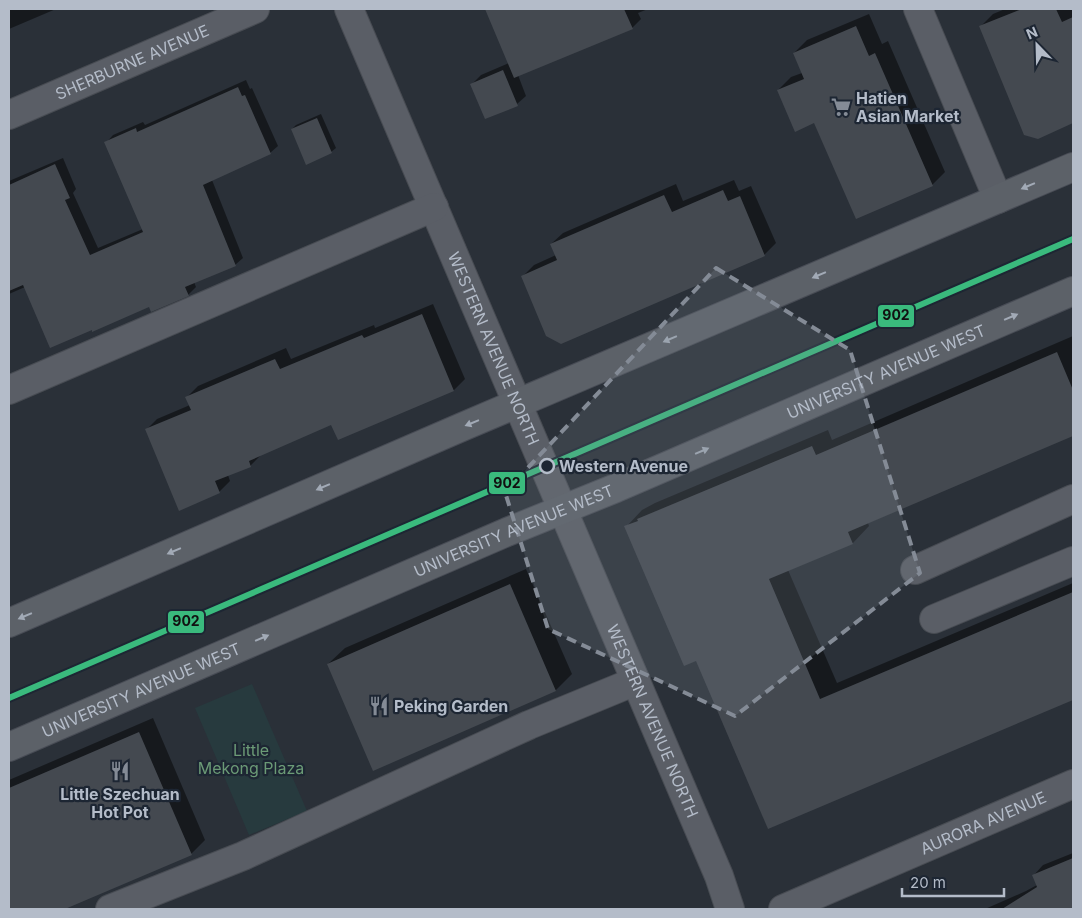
<svg xmlns="http://www.w3.org/2000/svg" width="1082" height="918" font-family="Inter,sans-serif">
  <rect width="100%" height="100%" fill="#2a3038"/>
  <path fill="#273a3e" d="M252,684L307,811L249,835L195,708Z"/>
  <path fill="#0007" d="M9,9H56L9,29Z
    M486,9H648L638,13L641,19L632,28L518,75L526,96L517,104L472,84L481,75L509,63Z
    M1005,9H1073V122L1038,137L980,27L993,14Z
    M869,14L882,44L888,41L945,172L932,185L815,122L778,90L791,77L802,73L794,53L807,40Z
    M246,80L250,89L252,88L278,146L270,153L212,180L243,258L235,265L194,282L196,287L188,295L150,305L25,287L9,294V181L63,158L76,189L73,193L98,248L143,229L106,143L113,135L143,122L145,125Z
    M321,114L336,148L331,152L292,129L296,125Z
    M734,180L739,191L751,186L776,243L764,255L523,276L534,265L556,255L551,244L563,233L676,184L683,201Z
    M433,304L465,379L454,390L338,439L332,423L262,454L250,466L228,475L230,481L219,492L146,430L157,419L190,405L187,397L198,386L286,348L291,359L374,325L375,328Z
    M1073,336V434L868,523L869,526L853,543L788,570L837,683L1073,583V699L768,828L697,659L626,527L642,510L655,503L828,430L832,440Z
    M526,569L572,674L556,690L374,769L328,664L345,648Z
    M153,718L205,840L191,854L62,909H9V780Z
    M1073,853V909H985L1026,891L1037,885L1033,876L1043,865Z"/>
  <path fill="#444950" d="M485,9H624L633,29L514,78Z
    M1022,9H1056L1062,22L1073,17V123L1038,139L1024,135L979,26Z
    M856,26L869,56L875,53L933,186L856,219L814,123L795,132L777,90L804,79L793,53Z
    M503,70L518,106L485,119L470,84Z
    M238,87L242,96L245,95L271,154L203,185L236,266L185,287L189,296L151,312L149,307L92,332V330L50,348L23,285L9,291V185L55,164L70,198L65,200L90,255L143,232L104,142L136,128L137,132Z
    M317,118L332,153L306,165L291,129Z
    M723,190L728,201L740,196L765,256L561,344L546,336L521,276L557,260L550,244L664,195L672,212Z
    M422,314L454,391L338,440L331,425L249,461L251,467L215,481L220,493L179,511L145,429L191,410L185,397L275,359L280,369L362,335L364,338Z
    M1057,352L1073,390V436L848,532L853,544L769,579L820,699L1073,592V700L768,829L696,661L684,666L624,526L638,521L637,519L812,446L816,455Z
    M510,584L556,691L373,771L327,664Z
    M139,732L192,855L65,909H9V788Z
    M1073,858V909H1002L1037,887L1032,875Z"/>
  <g fill="none" stroke-linecap="round" stroke-linejoin="round">
    <defs>
      <g id="minor">
        <path id="s1" d="M349,9L719,876L730,909"/>
        <path d="M918,9L998,199"/>
        <path id="s2" d="M9,115L255,9"/>
        <path d="M9,390L434,207"/>
        <path d="M915,570L1073,499"/>
        <path d="M934,619L1073,561"/>
        <path d="M110,909L243,856L529,725L636,681"/>
        <path id="s3" d="M783,909L1073,784"/>
      </g>
      <g id="major">
        <path d="M9,623L462,427L1073,167"/>
        <path id="s4" d="M9,747L507,532L616,488L1073,291"/>
      </g>
    </defs>
    <use href="#minor" stroke="#484c53" stroke-width="30"/>
    <use href="#major" stroke="#484c55" stroke-width="30"/>
    <use href="#minor" stroke="#5a5e66" stroke-width="28"/>
    <use href="#major" stroke="#5c6168" stroke-width="28"/>
    <defs>
      <path id="rail-1" d="M9,698L1073,239"/>
    </defs>
    <use href="#rail-1" stroke="#1d2633" stroke-width="10"/>
    <use href="#rail-1" stroke="#3aba7d" stroke-width="6"/>
  </g>
  <defs><path id="oneway-solid" d="M-6-.8H1V-3.2L6.5 0L1 3.2V.8H-6Z" transform="scale(1.25)"/></defs>
  <g fill="#a2aab6">
    <use href="#oneway-solid" transform="translate(1028 186) rotate(157)"/>
    <use href="#oneway-solid" transform="translate(819 275) rotate(157)"/>
    <use href="#oneway-solid" transform="translate(1011 317) rotate(-23)"/>
    <use href="#oneway-solid" transform="translate(670 339) rotate(157)"/>
    <use href="#oneway-solid" transform="translate(472 423) rotate(158)"/>
    <use href="#oneway-solid" transform="translate(702 451) rotate(-23)"/>
    <use href="#oneway-solid" transform="translate(323 487) rotate(157)"/>
    <use href="#oneway-solid" transform="translate(174 551) rotate(157)"/>
    <use href="#oneway-solid" transform="translate(25 616) rotate(157)"/>
    <use href="#oneway-solid" transform="translate(262 638) rotate(-23)"/>
  </g>
  <path fill="#848b96" fill-opacity="0.2" stroke="#848b96" stroke-width="4" stroke-dasharray="10 6" stroke-linejoin="round" d="M716,268L850,350L920,573L735,716L548,629L505,492Z"/>
  <defs>
    <symbol id="supermarket-bare" viewBox="-9 -9 18 18"><path d="M-6-5.5h2.5l.6 2H6L4.5 2H-2.5L-4.4-4H-6ZM-1.5 3.2a1.3 1.3 0 1 0 .1 0ZM3 3.2a1.3 1.3 0 1 0 .1 0Z" fill="#848b96" stroke="#1d2633" stroke-width="2.5" paint-order="stroke"/></symbol>
    <symbol id="restaurant-bare" viewBox="-9 -9 18 18"><path d="M-5-6h1v4h1v-4h1v4h1v-4h1v5L-1.5 .5V6h-2V.5L-5-1ZM5-6V6H3V1.5H1.5Q1.5-4 5-6Z" fill="#848b96" stroke="#1d2633" stroke-width="2.5" paint-order="stroke"/></symbol>
  </defs>
  <g fill-rule="evenodd">
    <use href="#supermarket-bare" x="827" y="93" width="28" height="28"/>
    <use href="#restaurant-bare" x="365" y="692" width="28" height="28"/>
    <use href="#restaurant-bare" x="106" y="757" width="28" height="28"/>
  </g>
  <circle fill="#1d2633" stroke="#b4bcc9" stroke-width="2.5" cx="547" cy="466" r="7"/>
  <g text-anchor="middle" stroke-width="4.5" stroke-linejoin="round" paint-order="stroke">
    <g font-size="16" fill="#b4bcc9" stroke="#1d2633">
      <text dy="6" stroke="none"><textPath href="#s2" startOffset="134">SHERBURNE AVENUE</textPath></text>
      <text dy="6" stroke="none"><textPath href="#s1" startOffset="369">WESTERN AVENUE NORTH</textPath></text>
      <text dy="6" stroke="none"><textPath href="#s4" startOffset="954">UNIVERSITY AVENUE WEST</textPath></text>
      <text dy="6" stroke="none"><textPath href="#s4" startOffset="549">UNIVERSITY AVENUE WEST</textPath></text>
      <text dy="6" stroke="none"><textPath href="#s4" startOffset="144">UNIVERSITY AVENUE WEST</textPath></text>
      <text dy="6" stroke="none"><textPath href="#s1" startOffset="774">WESTERN AVENUE NORTH</textPath></text>
      <text dy="6" stroke="none"><textPath href="#s3" startOffset="218">AURORA AVENUE</textPath></text>
    </g>
    <g font-size="16" font-weight="bold" fill="#b4bcc9" stroke="#1d2633" text-anchor="start">
      <text x="856" y="104">Hatien<tspan x="856" dy="18">Asian Market</tspan></text>
      <text x="394" y="712">Peking Garden</text>
      <text x="120" y="800" text-anchor="middle">Little Szechuan<tspan x="120" dy="18">Hot Pot</tspan></text>
    </g>
    <g font-size="16" font-weight="bold" fill="#b4bcc9" stroke="#1d2633" text-anchor="start">
      <text x="559" y="472">Western Avenue</text>
    </g>
    <g font-size="16" fill="#6b9a76" stroke="#1d2633">
      <text x="251" y="756">Little<tspan x="251" dy="18">Mekong Plaza</tspan></text>
    </g>
  </g>
  <g stroke="#1d2633" stroke-width="2">
    <rect x="877" y="304" width="38" height="24" rx="5" fill="#3aba7d"/>
    <rect x="488" y="471" width="38" height="24" rx="5" fill="#3aba7d"/>
    <rect x="167" y="610" width="38" height="24" rx="5" fill="#3aba7d"/>
  </g>
  <g font-size="14" text-anchor="middle" font-weight="bold" fill="#111">
    <text x="896" y="320">902</text>
    <text x="507" y="488">902</text>
    <text x="186" y="626">902</text>
  </g>
  <rect width="1082" height="918" fill="none" stroke="#b4bcc9" stroke-width="20"/>
  <g transform="translate(1037 45) rotate(337)" stroke="#1d2633" stroke-width="4" paint-order="stroke">
  <path d="M0-4L9 19L0 12L-9 19Z" fill="#b4bcc9"/>
  <text y="-8" font-size="14" font-weight="bold" text-anchor="middle" fill="#b4bcc9">N</text>
  </g>
  <path d="M902 888v8h102v-8" fill="none" stroke="#b4bcc9" stroke-width="2.5"/>
  <text x="910" y="888" font-size="15" fill="#b4bcc9" stroke="#1d2633" stroke-width="4" paint-order="stroke">20 m</text>
</svg>
